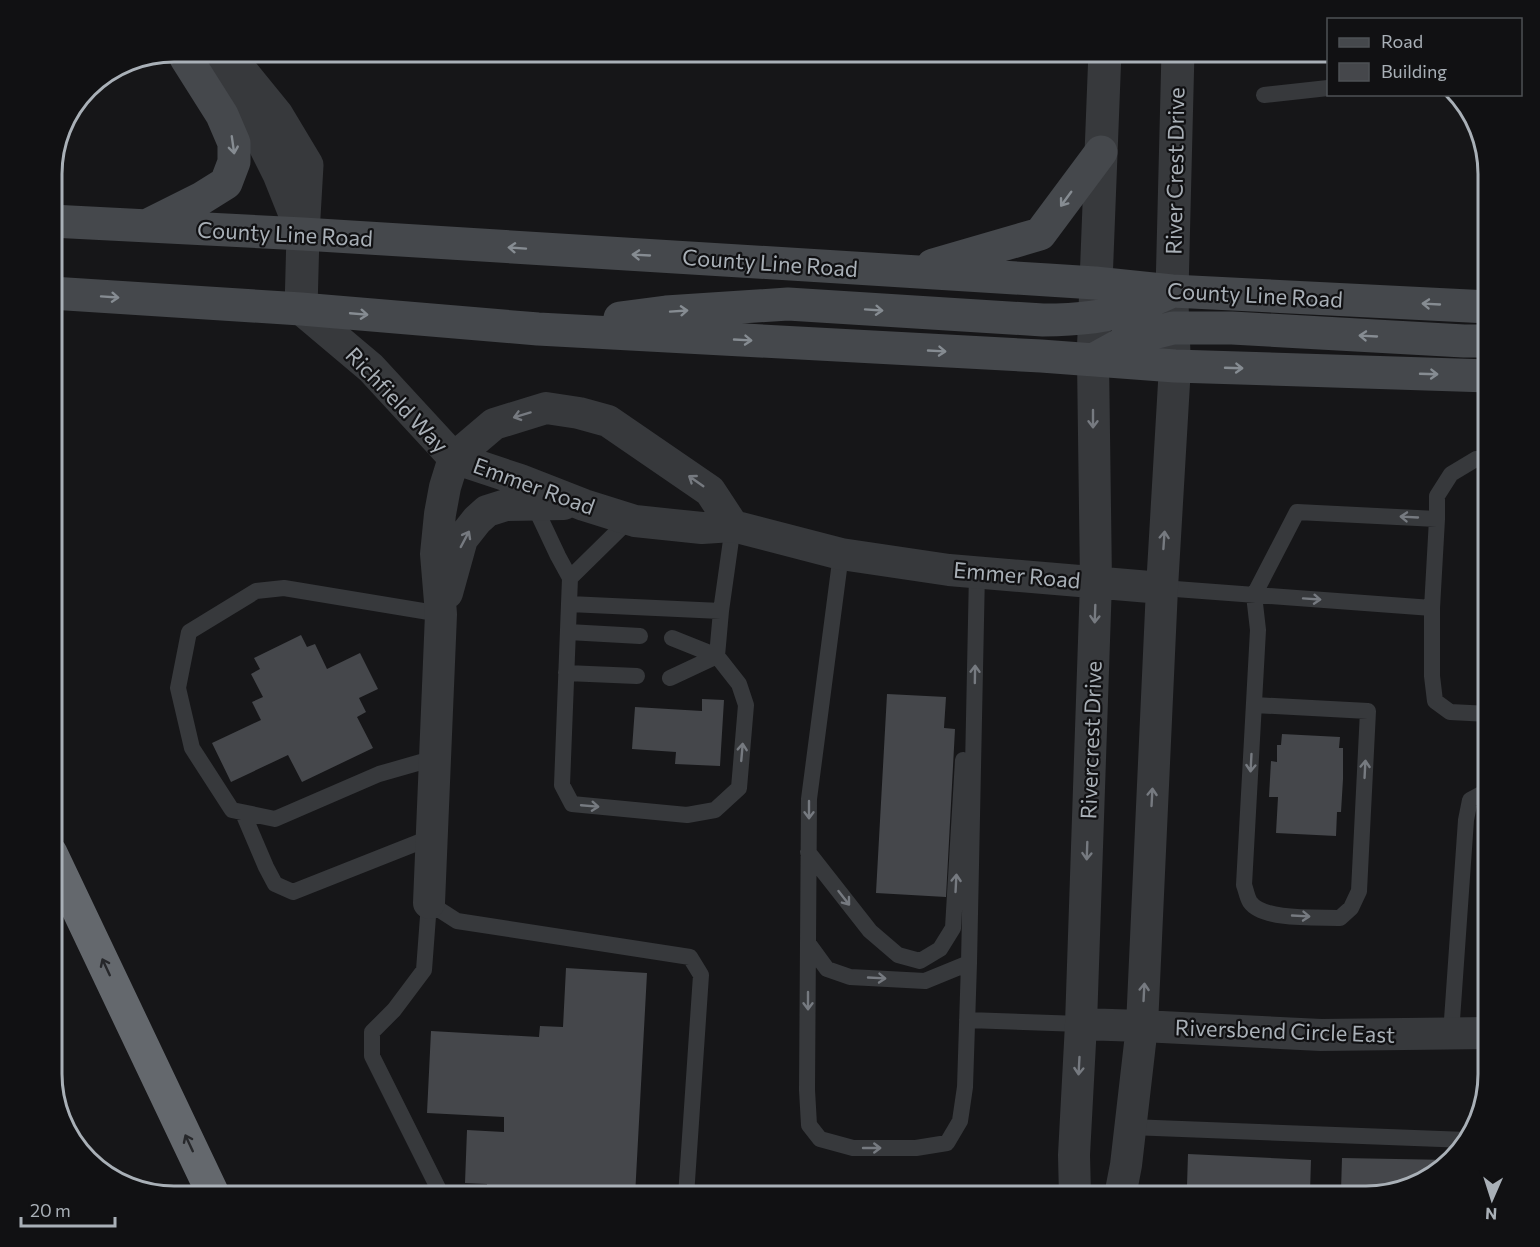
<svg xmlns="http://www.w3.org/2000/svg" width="1540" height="1247" font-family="Commissioner,sans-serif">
  <rect width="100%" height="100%" fill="#161618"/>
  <path fill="#45474b" d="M1481,535L1489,536V617H1484L1485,588L1478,587Z
    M301,635L307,647L315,644L327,669L360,653L378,689L359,698L366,712L357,717L373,748L302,782L288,755L231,782L212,743L261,720L252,702L263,697L251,674L260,669L254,658Z
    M887,694L946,697L944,728L955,729L946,897L876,893Z
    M702,699L724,700L720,766L675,764L676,752L632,749L635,707L702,711Z
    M1282,734L1340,737L1339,748H1343V779L1341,812H1337L1336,836L1276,833L1278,797H1269L1271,761L1277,762V745H1281Z
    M566,968L647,973L635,1196H551V1187L524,1186L523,1196L487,1195V1184L465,1183L467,1130L504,1132V1117L427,1113L431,1031L539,1037L540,1026L563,1027Z
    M1188,1154L1311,1160L1310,1192L1187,1186Z
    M1342,1158L1451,1160L1420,1183L1387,1191H1341Z"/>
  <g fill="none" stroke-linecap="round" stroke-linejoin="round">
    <path stroke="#3d4043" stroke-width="4" stroke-dasharray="3 4.5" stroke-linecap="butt" d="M1153,1187L1276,1196"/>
    <path stroke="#37393c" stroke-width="16" d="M1264,95L1328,88
      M534,505L558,556L570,578L562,785L572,804L687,815L715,810L739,788L746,705L739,684L717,656L721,611L733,526
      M1437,519V496L1451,474L1476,459L1489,460
      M841,554L809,799L808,943L827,969L850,977L925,981L969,963
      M570,578L630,519
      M1162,588L1432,608L1437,519L1297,512L1254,595L1258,630L1244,885C1246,890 1247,897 1250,902C1263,921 1319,917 1340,918L1351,908L1359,891L1368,711L1254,705
      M569,604L721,611
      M1432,608V676L1435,701L1450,712L1489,714
      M568,632L640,636
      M566,673L637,676
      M670,678L717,656L672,638
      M435,758L379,774L275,819L232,810L192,748L178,688L189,632L256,591L284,588L441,614
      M243,813L266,867L275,884L293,892L432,837
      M808,852L870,931L898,955L920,961L940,949L953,928L963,760
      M808,943L807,1090L809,1125L820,1139L853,1148H916L947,1143L960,1121L965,1087L969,963L977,572
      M967,1020L1081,1024
      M1451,1034L1466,820L1470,800L1485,792H1489
      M1130,1127L1467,1140
      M442,1196L372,1056V1032L394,1010L424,970L429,903L457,921L690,957L701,975L686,1196"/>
    <path stroke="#37393c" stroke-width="32" d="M301,309L371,368L454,458L520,480L584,505L635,521L702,528L733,526L841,554L949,570L1162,588
      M454,458L494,424L546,408L579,413L608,421L710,491L733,526
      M447,593L462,539L477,520L487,511L506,505L564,504
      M429,903L441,614L436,554L440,514L445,487L454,458
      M1081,1024L1142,1026L1321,1035L1489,1033
      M1075,1196L1074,1155L1081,1024L1096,582L1093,360
      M1120,1196L1126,1165L1142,1026L1162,588L1175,366L1172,291"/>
    <path stroke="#37393c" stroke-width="33" d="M225,51L277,115L307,165L303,234L301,309
      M190,61L222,84L257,130L279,174L299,224
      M1172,291L1178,51
      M1093,360L1105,51"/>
    <path stroke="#45484c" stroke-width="33" d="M51,221L303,234L1048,280L1095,283L1172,291L1489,307
      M148,225L202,198L226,183L234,162V143L222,115L186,58
      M933,265L1040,234L1101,152
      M51,293L301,309L538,329L1041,356L1175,366L1489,376
      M620,318L666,312L788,304L1043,320C1074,320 1104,318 1133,308C1145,303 1157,298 1168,293
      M1093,360L1133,338L1173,328H1232L1464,341H1489"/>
    <path stroke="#64686d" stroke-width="33" d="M51,853L214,1196"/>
  </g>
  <defs><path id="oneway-shaft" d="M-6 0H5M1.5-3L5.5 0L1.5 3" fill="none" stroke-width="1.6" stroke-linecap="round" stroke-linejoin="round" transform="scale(1.5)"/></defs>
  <g stroke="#868c92">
    <use href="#oneway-shaft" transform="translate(233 145) rotate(82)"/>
    <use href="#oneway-shaft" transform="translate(1066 199) rotate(126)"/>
    <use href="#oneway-shaft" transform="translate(517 248) rotate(-176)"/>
    <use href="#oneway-shaft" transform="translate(641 255) rotate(-177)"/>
    <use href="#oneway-shaft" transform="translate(110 297) rotate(4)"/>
    <use href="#oneway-shaft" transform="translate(1431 304) rotate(-177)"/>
    <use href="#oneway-shaft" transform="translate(874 310) rotate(4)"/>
    <use href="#oneway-shaft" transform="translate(679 311) rotate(-4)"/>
    <use href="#oneway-shaft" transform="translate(359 314) rotate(5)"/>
    <use href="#oneway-shaft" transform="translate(1368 336) rotate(-177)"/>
    <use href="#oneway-shaft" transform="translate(743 340) rotate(3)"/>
    <use href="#oneway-shaft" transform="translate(937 351) rotate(3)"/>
    <use href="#oneway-shaft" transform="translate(1234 368) rotate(2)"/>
    <use href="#oneway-shaft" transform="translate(1429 374) rotate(2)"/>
  </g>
  <g stroke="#767a80">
    <use href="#oneway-shaft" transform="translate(522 415) rotate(163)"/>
    <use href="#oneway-shaft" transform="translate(1093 419) rotate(90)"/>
    <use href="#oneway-shaft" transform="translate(696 481) rotate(-145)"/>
    <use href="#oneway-shaft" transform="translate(1409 517) rotate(-177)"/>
    <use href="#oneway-shaft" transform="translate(465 539) rotate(-62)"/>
    <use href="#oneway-shaft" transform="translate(1164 540) rotate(-86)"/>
    <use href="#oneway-shaft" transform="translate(1312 599) rotate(4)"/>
    <use href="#oneway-shaft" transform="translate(1095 614) rotate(92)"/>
    <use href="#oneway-shaft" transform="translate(975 674) rotate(-89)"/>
    <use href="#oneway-shaft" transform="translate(742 752) rotate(-85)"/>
    <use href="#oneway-shaft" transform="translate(1251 763) rotate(93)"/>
    <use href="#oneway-shaft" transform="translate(1365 769) rotate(-87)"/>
    <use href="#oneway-shaft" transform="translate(1152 797) rotate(-87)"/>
    <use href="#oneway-shaft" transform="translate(590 806) rotate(5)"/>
    <use href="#oneway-shaft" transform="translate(809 810) rotate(90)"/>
    <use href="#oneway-shaft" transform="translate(1087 851) rotate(92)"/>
    <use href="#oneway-shaft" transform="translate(956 883) rotate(-87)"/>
    <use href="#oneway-shaft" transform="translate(844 898) rotate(52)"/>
    <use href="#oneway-shaft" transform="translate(1301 916) rotate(3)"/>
    <use href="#oneway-shaft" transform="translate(877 978) rotate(3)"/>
    <use href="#oneway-shaft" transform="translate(1144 992) rotate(-87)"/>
    <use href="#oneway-shaft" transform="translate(808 1001) rotate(90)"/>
    <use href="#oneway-shaft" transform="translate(1079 1066) rotate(93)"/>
    <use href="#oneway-shaft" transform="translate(872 1148)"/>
  </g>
  <g stroke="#26272a">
    <use href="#oneway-shaft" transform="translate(106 967) rotate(-115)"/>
    <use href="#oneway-shaft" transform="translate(189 1143) rotate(-115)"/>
  </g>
  <g text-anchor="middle" stroke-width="4.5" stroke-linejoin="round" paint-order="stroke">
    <g font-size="22" fill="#a9b0b7" stroke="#111113">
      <text transform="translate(1175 171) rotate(-89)" y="8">River Crest Drive</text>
      <text transform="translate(285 234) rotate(3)" y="8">County Line Road</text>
      <text transform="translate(770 263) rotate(4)" y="8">County Line Road</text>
      <text transform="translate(1255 295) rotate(3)" y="8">County Line Road</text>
      <text transform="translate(397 400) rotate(46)" y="8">Richfield Way</text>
      <text transform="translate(534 486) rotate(20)" y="8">Emmer Road</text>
      <text transform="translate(1017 575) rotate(5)" y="8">Emmer Road</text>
      <text transform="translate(1091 740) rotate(-88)" y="8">Rivercrest Drive</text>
      <text transform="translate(1285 1031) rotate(2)" y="8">Riversbend Circle East</text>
    </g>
  </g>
  <path d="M0 0H1540V1247H0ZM174 62H1366A112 112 0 0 1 1478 174V1074A112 112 0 0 1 1366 1186H174A112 112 0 0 1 62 1074V174A112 112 0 0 1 174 62Z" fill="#111113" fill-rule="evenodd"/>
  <path fill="none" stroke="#a9b0b7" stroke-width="3" d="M174 62H1366A112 112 0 0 1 1478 174V1074A112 112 0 0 1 1366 1186H174A112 112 0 0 1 62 1074V174A112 112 0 0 1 174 62Z"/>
  <rect x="1327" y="18" width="195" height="78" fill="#111113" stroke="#4e5155" stroke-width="1.5"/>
  <rect x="1339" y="38" width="30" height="9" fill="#45484c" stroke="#4e5155" stroke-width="1.5"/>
  <text x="1381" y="48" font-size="18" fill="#a9b0b7">Road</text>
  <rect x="1339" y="63" width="30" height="18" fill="#45474b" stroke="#4e5155" stroke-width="1.5"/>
  <text x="1381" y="78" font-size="18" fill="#a9b0b7">Building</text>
  <g transform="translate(1492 1199) rotate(183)" stroke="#111113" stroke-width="4.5" paint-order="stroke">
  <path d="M0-4.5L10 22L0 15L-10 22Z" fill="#a9b0b7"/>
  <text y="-9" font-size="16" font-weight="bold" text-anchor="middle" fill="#a9b0b7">N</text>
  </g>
  <path d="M21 1217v9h94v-9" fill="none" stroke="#a9b0b7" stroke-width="3"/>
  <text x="30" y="1217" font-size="18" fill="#a9b0b7" stroke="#111113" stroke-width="4.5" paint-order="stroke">20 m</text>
</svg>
